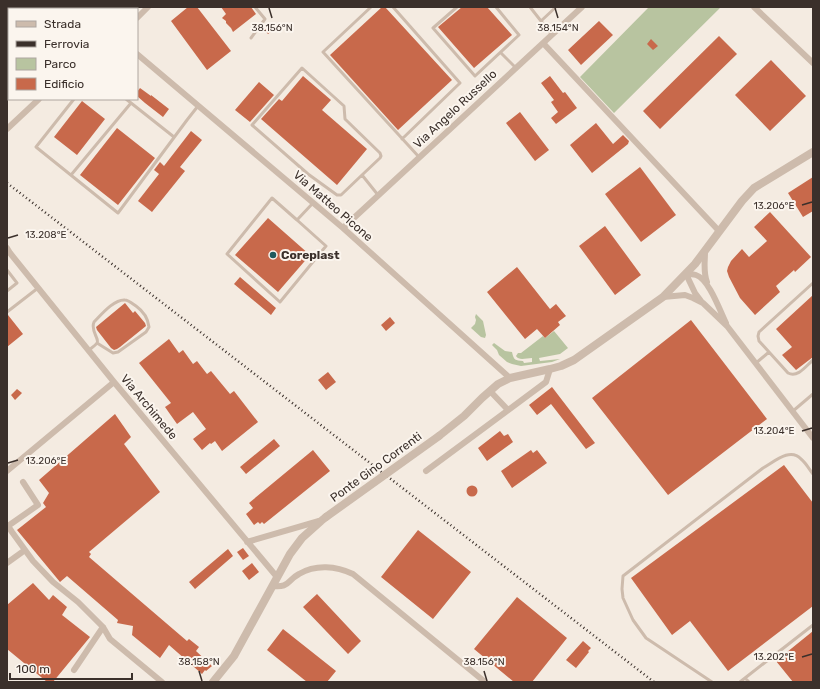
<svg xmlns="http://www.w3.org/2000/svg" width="820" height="689" font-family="Rubik,sans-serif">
  <rect width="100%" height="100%" fill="#f4ebe1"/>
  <path fill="#b8c4a0" d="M649,7H721L614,113L580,77Z
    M476,314L483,321L486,335L485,338L481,337L471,328L475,324L476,320L475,317Z
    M554,331L568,348L560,354L539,358L540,361L560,359L552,362L521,366L512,364L507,362L499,355L497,350L492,345L494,343L505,351L512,352C514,361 515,360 523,361L524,363L532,362V358C526,358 519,361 516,356L518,353H521L543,336L545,338Z"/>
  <path fill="#c8694b" d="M188,7H197L231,51L207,70L171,21Z
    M221,7H251L256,14L233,32L231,28L226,23V21L222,18L226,14Z
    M382,7H385L452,80L398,130L330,55Z
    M462,7H487L512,35L474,68L438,27Z
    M599,21L613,35L581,65L568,50Z
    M268,23L273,30L268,34L263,28Z
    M719,36L737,54L660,129L643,111Z
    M651,39L658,46L653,50L647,44Z
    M771,60L806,96L770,131L735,95Z
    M303,76L331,100L322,110L367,149L337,185L261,119L279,99L282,101Z
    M550,76L563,93L565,92L577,108L556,124L551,118L558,112L551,102L554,100L541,83Z
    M259,82L274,95L250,122L235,110Z
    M140,88L151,96V95L169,109L163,117L145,103L137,96V92Z
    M82,101L105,119L77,155L54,137Z
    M520,112L549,150L535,161L506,123Z
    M596,123L613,144L623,135L629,141L628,144L592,173L570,145Z
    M117,128L155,158L118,205L80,175Z
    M191,131L202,140L180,167L185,171L152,212L138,201L159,174L154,170L160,162L164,166Z
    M640,167L676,215L641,242L605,194Z
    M813,177V211L803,217L788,193Z
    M770,212L811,257L795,272L794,270L776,286L780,292L755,315L740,298L729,277L727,271L728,267L731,261L742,249L749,257L767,241L754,227Z
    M268,218L310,255L278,292L235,255Z
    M605,226L641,275L615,295L579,246Z
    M517,267L550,309L556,304L566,316L558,322L560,325L545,338L537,329L525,339L487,292Z
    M240,277L276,308L271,315L234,284Z
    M813,295V357L796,370L782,355L792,347L776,329Z
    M125,303L133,313L135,311L145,323L146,326L120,347L117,349L114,350L111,348L97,330L96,327Z
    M7,315H8L23,334L7,347Z
    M390,317L395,323L386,331L381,325Z
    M691,320L767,419L668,495L592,398Z
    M169,339L179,353L183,350L193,364L197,361L207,374L211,371L230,394L234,391L258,422L222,451L215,441L211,444L210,443L202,450L193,439L206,429L193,412L177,424L165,407L171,403L139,363Z
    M328,372L336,382L326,390L318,380Z
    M552,387L595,443L586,449L551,404L537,415L529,405Z
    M17,389L22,393L15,400L11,395Z
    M115,414L131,437L124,444L160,492L89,552L91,554L89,557L187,641L189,639L199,647L196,651L212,666L206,671L205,670L202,674L169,645L160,658L132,635L133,626L117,623L118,620L67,576L60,582L17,530L46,507L43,503L49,493L39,480Z
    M500,431L504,436L508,434L513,442L487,461L478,448Z
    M274,439L280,446L246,474L240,467Z
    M313,450L330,471L264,524L262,522L260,524L258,522L254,525L246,514L253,508L249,503Z
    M531,450L533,453L537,450L547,463L512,488L501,471Z
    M784,465L813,503V606L728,671L690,621L672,635L631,578Z
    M466.5 491a5.5 5.5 0 1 1 11 0a5.5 5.5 0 1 1-11 0Z
    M418,530L471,572L433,619L381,577Z
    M243,548L249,556L243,560L237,552Z
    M228,549L233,556L195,589L189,582Z
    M252,563L259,572L249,580L242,571Z
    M33,583L49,600L53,595L67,607L62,615L90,637L53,682H47L7,649V605Z
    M317,594L361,641L348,654L303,607Z
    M517,597L567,638L532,682H514L474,649Z
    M283,629L336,671L327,682H307L267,650Z
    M813,631V682H793L776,661Z
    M583,641L591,648L588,651L589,652L576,668L566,660Z"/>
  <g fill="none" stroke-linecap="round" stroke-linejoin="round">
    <path stroke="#cdbbac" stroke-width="3" d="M371,7L323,52L419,157
      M393,7L460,83L402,139
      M457,7L433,28L475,76L519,35L496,7
      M530,7L552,35
      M541,21L556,7
      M251,38L265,19L255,7
      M501,53L516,68
      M74,99L36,147L118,213L187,120L198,106
      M126,99L174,137
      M71,175L131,103
      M362,175L380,158L381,156L380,153L345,119L344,106L302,68L252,125L308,174L337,195H341L362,175L378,195
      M297,220L326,246L280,302L227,254L272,198L297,220L313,203
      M7,270L17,283L7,291
      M813,283L759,332L758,336L759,341L788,373C798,378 806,366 813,360
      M7,312L38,288
      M89,350C91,348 95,346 97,343C100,339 90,331 94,322C101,315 114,299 125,300C128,300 133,304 136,306C143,311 148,318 149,327L146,332L118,352L113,353L97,343
      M756,363L769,352
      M793,411L813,394
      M712,682L646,638L633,620L623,598L622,589L623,576L763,468C774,462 790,447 801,459C806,463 809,469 813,474
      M740,682L745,678
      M749,682L745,678L813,625"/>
    <path stroke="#cdbbac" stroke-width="6" d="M754,7L813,63
      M137,18L148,7
      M543,43L719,231
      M137,54L343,228L510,378
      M7,129L39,99
      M343,228L582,7
      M7,248L10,253L114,382L277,577
      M705,252C705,262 703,272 707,282
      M663,297L685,295L693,298L703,303L727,326L813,438
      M701,301L695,293L686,274C689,274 693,274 696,275C709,279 720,311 726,323
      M490,391L508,410
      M7,471L114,382
      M426,471L546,382L550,369
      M23,482L38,505L8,526L12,532L33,561L53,582L78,602L103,627L110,639L162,682
      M247,542L319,521
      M7,563L25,550
      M272,586C290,588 286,581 299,574C316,564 336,566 353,574L485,682
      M74,670L103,627"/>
    <path stroke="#cdbbac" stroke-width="8" d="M439,436L464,416L482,398L498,384L510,378L550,369L561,366L574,360L663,297L695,264L742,201L754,188L813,152
      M213,682L234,656L290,554L302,538L321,521L326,517"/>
    <path stroke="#3b302b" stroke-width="2.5" stroke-dasharray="1 3" stroke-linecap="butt" d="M7,183L654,682"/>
    <path stroke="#cdbbac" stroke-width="8" d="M326,517L439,436"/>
  </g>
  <path fill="none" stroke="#3b302b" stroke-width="1.5" d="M269,8L272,18M555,8L558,18M802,205L812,202M8,238L18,235M802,431L812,428M8,463L18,460M802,657L812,654M199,671L202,681M484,671L487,681"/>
  <circle fill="#1f5a5e" stroke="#fbf5ee" stroke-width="1.5" cx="273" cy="255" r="4"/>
  <g text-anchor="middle" stroke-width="4" stroke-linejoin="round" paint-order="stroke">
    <g font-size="12" fill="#3b302b" stroke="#fbf5ee">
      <text transform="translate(455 109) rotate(-43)" y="4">Via Angelo Russello</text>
      <text transform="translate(333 206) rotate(41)" y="4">Via Matteo Picone</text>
      <text transform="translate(149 407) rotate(50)" y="4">Via Archimede</text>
      <text transform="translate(376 467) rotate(-36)" y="4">Ponte Gino Correnti</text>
    </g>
    <g font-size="12" font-weight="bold" fill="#3b302b" stroke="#fbf5ee" text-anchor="start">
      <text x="281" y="259">Coreplast</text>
    </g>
  </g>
  <g font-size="10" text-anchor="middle" fill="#3b302b" stroke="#fbf5ee" stroke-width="4" stroke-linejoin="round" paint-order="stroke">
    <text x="272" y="31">38.156°N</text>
    <text x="558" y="31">38.154°N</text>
    <text x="774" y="209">13.206°E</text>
    <text x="46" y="238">13.208°E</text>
    <text x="774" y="434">13.204°E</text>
    <text x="46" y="464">13.206°E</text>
    <text x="774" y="660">13.202°E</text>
    <text x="199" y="665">38.158°N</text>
    <text x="484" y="665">38.156°N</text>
  </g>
  <rect width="820" height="689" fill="none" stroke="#3b302b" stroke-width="16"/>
  <rect x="8" y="8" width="130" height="92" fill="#fbf5ee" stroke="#aea6a0"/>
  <rect x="16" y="21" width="20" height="6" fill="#cdbbac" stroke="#aea6a0"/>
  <text x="44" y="28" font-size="12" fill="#3b302b">Strada</text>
  <rect x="16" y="41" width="20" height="6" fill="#3b302b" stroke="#aea6a0"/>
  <text x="44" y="48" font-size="12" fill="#3b302b">Ferrovia</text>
  <rect x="16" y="58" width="20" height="12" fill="#b8c4a0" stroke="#aea6a0"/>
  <text x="44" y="68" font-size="12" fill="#3b302b">Parco</text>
  <rect x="16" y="78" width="20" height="12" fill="#c8694b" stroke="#aea6a0"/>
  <text x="44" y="88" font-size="12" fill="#3b302b">Edificio</text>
  <path d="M10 673v6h122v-6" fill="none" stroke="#3b302b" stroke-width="2"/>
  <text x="16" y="673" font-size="12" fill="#3b302b" stroke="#fbf5ee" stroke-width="3" paint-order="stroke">100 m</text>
</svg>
